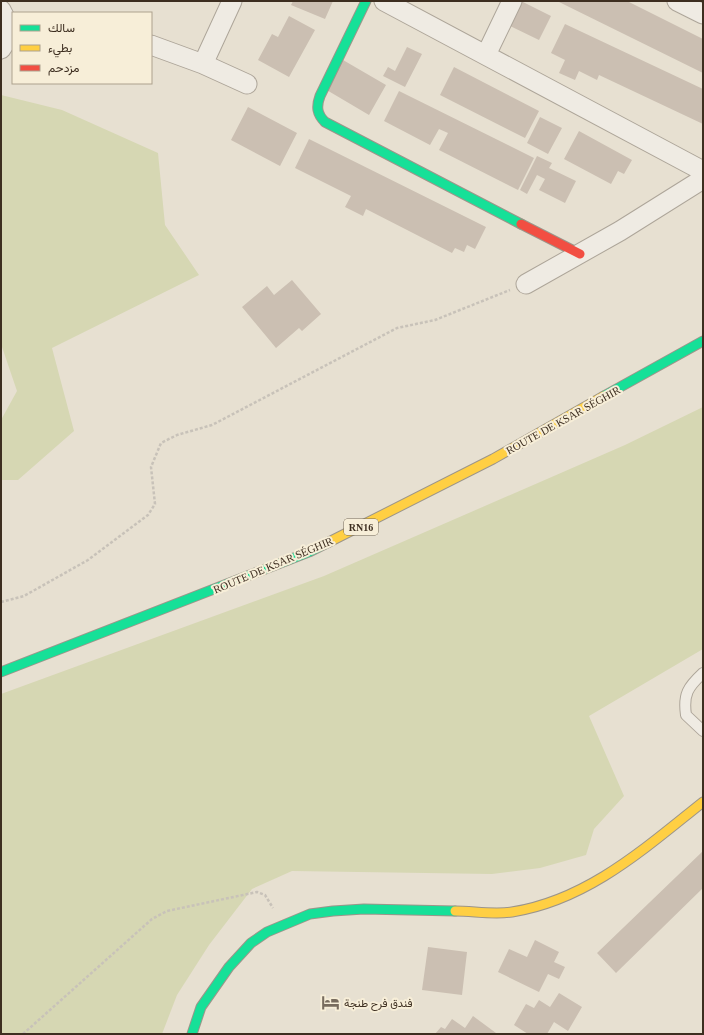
<svg xmlns="http://www.w3.org/2000/svg" width="704" height="1035" font-family="'Times New Roman',Vazirmatn,serif">
  <rect width="100%" height="100%" fill="#e7e0d1"/>
  <path fill="#d6d7b3" d="M1,95L62,110L158,153L165,225L199,275L52,348L74,431L18,480H1V420L17,391L1,344Z
    M703,407V649L589,716L624,796L594,829L586,855L540,868L492,874L292,871L252,889L209,945L177,995L162,1034H1V694L324,576L625,445Z"/>
  <path fill="#cbbfb2" d="M293,1H333L325,19L291,5Z
    M517,1H521L551,16L539,40L506,24Z
    M557,1H627L703,39V73Z
    M289,16L315,30L289,77L258,60L272,34L278,37Z
    M565,24L703,89V124L599,75L597,80L579,71L575,80L559,73L565,60L551,53Z
    M407,47L422,54L405,87L383,76L388,67L395,71Z
    M343,60L386,85L369,115L325,89Z
    M454,67L539,111L525,138L440,95Z
    M399,91L534,158L518,190L439,150L448,133L439,129L430,145L384,121Z
    M248,107L297,133L280,166L231,140Z
    M540,117L562,128L548,154L527,143Z
    M579,131L632,160L624,174L618,171L611,184L564,159Z
    M309,139L486,227L475,249L467,245L464,252L455,248L452,253L366,209L363,216L345,207L351,196L295,168Z
    M537,156L552,163L549,168L576,181L565,203L539,190L545,179L537,175L527,194L520,190Z
    M292,280L321,314L302,331L299,328L276,348L242,307L267,286L274,295Z
    M703,851V888L616,973L597,953Z
    M535,940L559,952L554,962L565,967L559,979L548,974L539,992L498,972L509,949L527,957Z
    M428,947L467,952L462,995L422,990Z
    M559,993L582,1007L568,1031L554,1022L547,1034H528L514,1025L526,1004L534,1008L539,1000L550,1007Z
    M473,1016L496,1033L495,1034H435L441,1027L445,1029L452,1019L465,1028Z"/>
  <g fill="none" stroke-linecap="round" stroke-linejoin="round">
    <defs>
      <path id="lane" d="M703,673C688,687 683,694 686,715L703,731"/>
      <path id="street" d="M384,1L703,171
        M677,1L703,14
        M1,10C9,24 11,36 1,49
        M151,45L203,64L247,84
        M486,55L512,1
        M203,64L232,1
        M526,284L620,231L703,179"/>
      <path id="fast" d="M366,1L320,96C316,107 317,114 325,122L521,224
        M604,396L703,341
        M1,672L309,552L329,542
        M192,1034L201,1007L229,967L251,943L267,932L310,914L333,911L364,909L455,911"/>
      <path id="slow" d="M329,542L493,459L604,396
        M455,911C473,911 494,915 512,912C588,900 645,848 703,802"/>
      <path id="jam" d="M521,224L580,254"/>
    </defs>
    <use href="#lane" stroke="#ada599" stroke-width="12"/>
    <use href="#street" stroke="#ada599" stroke-width="21"/>
    <use href="#fast" stroke="#9c958a" stroke-width="11"/>
    <use href="#slow" stroke="#9c958a" stroke-width="11"/>
    <use href="#jam" stroke="#9c958a" stroke-width="11"/>
    <path stroke="#c8c2b9" stroke-width="2.5" stroke-dasharray="3 2" stroke-linecap="butt" d="M1,602L24,596L88,560L148,515L155,504L151,467L161,443L177,435L212,425L397,328L435,320L510,290
      M23,1034L152,919L167,911L257,892L265,895L273,908"/>
    <use href="#lane" stroke="#efebe3" stroke-width="10"/>
    <use href="#street" stroke="#efebe3" stroke-width="19"/>
    <use href="#fast" stroke="#16e098" stroke-width="9"/>
    <use href="#slow" stroke="#ffcf43" stroke-width="9"/>
    <use href="#jam" stroke="#f24e42" stroke-width="9"/>
  </g>
  <defs>
    <symbol id="hotel-bare" viewBox="-9 -9 18 18"><path d="M-6-4.5h1.5V1H6V5H4.5V3h-9V5H-6ZM-4 0a1.8 1.8 0 1 1 3.6 0ZM.5 0V-2.5h3Q6-2.5 6 0Z" fill="#786c5e" stroke="#f7eed8" stroke-width="2.5" paint-order="stroke"/></symbol>
  </defs>
  <g fill-rule="evenodd">
    <use href="#hotel-bare" x="318" y="990" width="25" height="25"/>
  </g>
  <g text-anchor="middle" stroke-width="4" stroke-linejoin="round" paint-order="stroke">
    <rect fill="#f7eed8" stroke="#756857" stroke-width="1" x="344" y="519" width="34" height="16" rx="3"/>
    <g font-size="10" font-weight="bold" fill="#3d2e20">
      <text x="361" y="531">RN16</text>
    </g>
    <g font-size="11" fill="#3d2e20" stroke="#f7eed8">
      <text transform="translate(563 420) rotate(-29)" y="4">ROUTE DE KSAR SÉGHIR</text>
      <text transform="translate(273 565) rotate(-23)" y="4">ROUTE DE KSAR SÉGHIR</text>
    </g>
    <g font-size="11" fill="#3d2e20" stroke="#f7eed8" text-anchor="start">
      <text x="344" y="1007">فندق فرح طنجة</text>
    </g>
  </g>
  <rect width="704" height="1035" fill="none" stroke="#3d2e20" stroke-width="4"/>
  <rect x="12" y="12" width="140" height="72" fill="#f7eed8" stroke="#ada18e"/>
  <rect x="20" y="25" width="20" height="6" fill="#16e098" stroke="#ada18e"/>
  <text x="48" y="32" font-size="12" fill="#3d2e20">سالك</text>
  <rect x="20" y="45" width="20" height="6" fill="#ffcf43" stroke="#ada18e"/>
  <text x="48" y="52" font-size="12" fill="#3d2e20">بطيء</text>
  <rect x="20" y="65" width="20" height="6" fill="#f24e42" stroke="#ada18e"/>
  <text x="48" y="72" font-size="12" fill="#3d2e20">مزدحم</text>
</svg>
